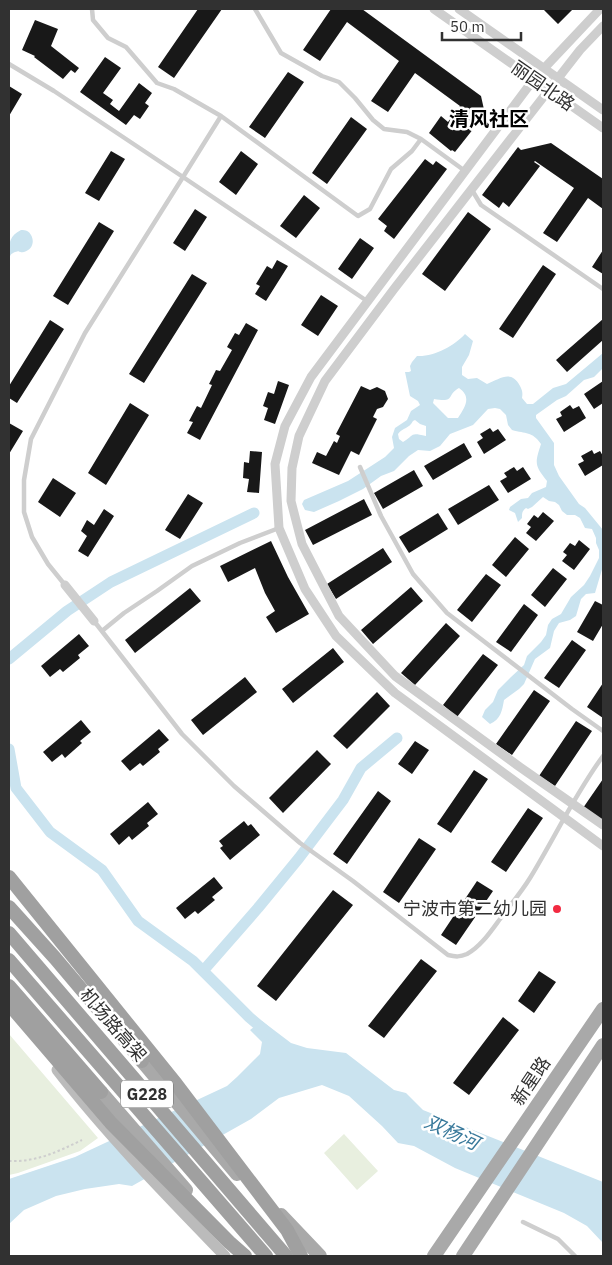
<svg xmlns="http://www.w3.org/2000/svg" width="612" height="1265" font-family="'IBM Plex Sans','Noto Sans SC',sans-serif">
  <rect width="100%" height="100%" fill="#fff"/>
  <path fill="#e8efdf" d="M9,1034L98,1138L80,1151L18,1173L9,1175Z
    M344,1134L378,1171L357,1190L324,1153Z"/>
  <path fill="#cae3ef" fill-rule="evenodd" d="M21,230C26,230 29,231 31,235C35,242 32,250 24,252C16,253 22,250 15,252C11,254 11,254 9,258C9,244 8,237 21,230Z
    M465,334L473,341L469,355L462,367V375L468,379L477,378L487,384C500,379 511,369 520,386C522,390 523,392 522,398L527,404H533L553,388L566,384L603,353V368L594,377L584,380L566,396L557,400L536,415V418L554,443V465L559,476L579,504L585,508L603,530V566L595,593L586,594L581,599L576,616L570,620L559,623L554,631L550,648L535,659L524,684L519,689L504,700C502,711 501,719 490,724L482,717L485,710L493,702L498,690L511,677L524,665L527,656L541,642L546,635L548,625L552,619L561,614L571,597L584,585L590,576L599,558V550L596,543V538L592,529L585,528L580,518L575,515H567L562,511L559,505L555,502L549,501L543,497L532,507L528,509L526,508C522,511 522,513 522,518L518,522L515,513L509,510L510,507L521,499L528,498L532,493L546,487L547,481C534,465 535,463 541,444C532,431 526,434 512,430L508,425L506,415L500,409L495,408L488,409L473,425L450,434L440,446L430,451L418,450L409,456L394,471L381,476L363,489L339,501L314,512L305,510L302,504L304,500L348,481L385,457L394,448L392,437L395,428L407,420L411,411L420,405L418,401L410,396L405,372H409L411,371L410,366L412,362L417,356C434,357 454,346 465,334ZM459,388C472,397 465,407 458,418H448L433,403L434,399C456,403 446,395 459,388ZM415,420L420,424L426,426V436C409,432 415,435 403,442L399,439L398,434C403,427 409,429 413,421Z
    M262,1021L291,1043L307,1048L346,1053L394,1090L406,1093L423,1110L603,1182V1243L587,1226L564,1213L455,1168L414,1146L398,1143L382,1126L349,1096L322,1085L279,1098L251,1119L132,1186L119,1184L85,1189L56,1196L24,1210L9,1224V1179L75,1157L227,1086L237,1077L260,1054L262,1042L250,1030Z"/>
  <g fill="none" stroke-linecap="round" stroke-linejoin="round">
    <path stroke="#cae3ef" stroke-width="11" d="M9,659L67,611L111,582L254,513
      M9,749L16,788L50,832L102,870L138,921L193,961L249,1017L269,1034
      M203,971L258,908L299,858L343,800L361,768L397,738"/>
  </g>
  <path fill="#181818" d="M198,9H222L174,78L158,67Z
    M331,9H362L481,96L485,114L455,152L452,150L451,151L429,133L441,116L448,122L460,106L415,73L388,112L371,101L399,61L347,22L320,61L303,50Z
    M545,9H573L558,24L544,10Z
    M35,20L58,29L51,46L79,68L75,73L71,70L63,79L34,57L35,56L22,50Z
    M105,57L121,68L103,93L113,100L110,104L119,111L139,83L152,93L145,103L149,106L140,119L134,115L126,125L80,92Z
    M288,72L304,82L265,138L249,127Z
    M9,86L22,94L9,116Z
    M351,117L367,129L327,184L312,173Z
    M551,143L603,179V209L588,198L557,242L543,233L574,188L535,161L534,162L540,166L509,207L503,202L499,208L482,195L518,147L521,150Z
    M111,151L125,159L99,201L85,193Z
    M241,151L258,164L236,195L219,182Z
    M425,159L433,165L436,161L447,169L394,239L384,231L387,226L378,219Z
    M304,195L320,208L296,238L280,226Z
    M195,209L207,217L185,251L173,243Z
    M468,212L491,229L445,291L422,274Z
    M99,222L114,231L68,305L53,296Z
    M360,238L374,248L352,279L338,269Z
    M603,250V274L592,267Z
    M277,260L288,266L266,301L255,294L260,286L256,284L267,266L272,269Z
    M543,265L556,274L513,338L499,329Z
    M192,274L207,283L144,383L129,374Z
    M321,295L338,306L318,336L301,325Z
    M603,319V340L567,372L556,360Z
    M50,320L64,329L17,403L9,398V386Z
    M246,323L258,330L200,440L187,433L193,422L189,421L197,406L201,408L212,385L209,384L216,370L220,371L232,350L227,347L235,333L239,335Z
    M278,381L289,385L275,424L264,420L268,408L263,406L268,392L274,394Z
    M603,381V403L594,409L584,394Z
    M361,386L370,390L377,387L385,391L388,399L383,407L377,409L373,417L377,419L359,455L351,451L339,475L312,463L317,452L326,456L334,441L337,443L340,436L336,434Z
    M130,403L149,415L106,485L88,473Z
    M570,405L573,409L579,406L586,418L564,432L556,419L562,416L560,412Z
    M9,423L23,431L9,454Z
    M490,428L493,432L498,429L506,440L484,454L477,442L483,438L480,434Z
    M464,443L472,457L433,480L424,466Z
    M592,450L594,454L600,451L603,456V465L585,476L578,464L584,461L581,456Z
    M250,451L262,452L259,493L247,492L249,479L243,478L244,462L249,463Z
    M514,467L517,471L523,467L531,479L508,493L500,481L507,477L504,473Z
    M414,470L423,486L383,509L374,493Z
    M53,478L76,493L60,517L38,502Z
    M489,485L499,500L458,525L448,509Z
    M188,494L203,503L180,539L165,530Z
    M364,499L372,515L313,545L305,530Z
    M104,509L114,516L88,557L78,551L87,536L81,531L87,520L94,525Z
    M543,512L554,521L536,541L526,533L531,527L527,524L534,515L538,518Z
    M438,513L448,529L409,553L399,537Z
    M515,537L529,549L506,577L492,565Z
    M579,540L590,549L574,570L562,561L567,555L563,552L570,543L575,546Z
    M271,541L288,577L309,614L276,633L266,617L275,611L265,593L255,568L228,582L220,566Z
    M383,548L392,562L336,599L327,584Z
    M553,568L567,579L545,607L531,595Z
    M486,574L501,585L472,622L457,610Z
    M411,587L423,601L373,644L361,630Z
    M190,588L201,601L135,653L125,640Z
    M595,601L603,605V624L593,641L577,632Z
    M524,604L538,615L511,652L496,642Z
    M446,623L460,636L415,685L401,673Z
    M79,634L89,646L78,655L80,658L63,672L60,669L50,677L41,666Z
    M572,640L586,650L559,688L544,678Z
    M333,648L344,662L293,703L282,689Z
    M483,654L498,665L457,717L443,705Z
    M245,677L257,692L203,735L191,720Z
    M603,683V718L587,707Z
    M534,690L550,701L512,755L496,744Z
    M377,692L390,706L347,749L333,736Z
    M81,720L91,732L80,741L82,743L65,758L62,754L52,762L43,752Z
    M576,721L592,731L555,786L539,776Z
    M159,729L169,740L158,749L160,752L143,766L140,763L130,771L121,761Z
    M415,741L429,750L412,774L398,764Z
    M317,750L331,764L283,813L269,798Z
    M474,770L488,779L451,833L437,824Z
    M603,779V822L583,808Z
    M378,791L391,801L347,864L333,854Z
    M148,802L158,814L147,823L149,826L132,840L129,836L119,845L110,834Z
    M528,808L543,818L506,872L491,862Z
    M244,821L248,826L251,824L260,835L230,860L220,848L223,846L219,841Z
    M419,838L436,849L399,903L383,892Z
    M214,877L223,888L212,897L215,900L198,914L195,911L185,919L176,908Z
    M477,881L493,891L456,945L441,935Z
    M333,890L353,905L276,1001L257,986Z
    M421,959L437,971L384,1038L368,1026Z
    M539,971L556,982L534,1013L518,1001Z
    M503,1017L519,1030L469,1095L453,1083Z"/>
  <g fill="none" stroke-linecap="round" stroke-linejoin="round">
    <path stroke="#cecece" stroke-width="2" stroke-dasharray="2.5 2.5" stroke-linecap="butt" d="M9,1161C37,1162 57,1152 82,1140"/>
    <path stroke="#cecece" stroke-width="4.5" d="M92,9L93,20L108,38L126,47L157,83L174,89L221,116
      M255,9L281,53L322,76L339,82L355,98L373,120L384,129L407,132L421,139
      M9,64L54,91L183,177L221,116L358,216L370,209L391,169L412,151L421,139L465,171
      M472,190L481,205L603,289
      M360,467L381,516L413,574L447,613L572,709L603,731
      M65,585L48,564L32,537L24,512V480L31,439L85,333L183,177L367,301
      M94,621L182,734L234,786L300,843L353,881L448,955C456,957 460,957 467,954C482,946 493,928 503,915C512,903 522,891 530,878C555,837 575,794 603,756
      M102,631L124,613L157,591L192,566L240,543L279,528
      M523,1222L558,1239L575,1256"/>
    <path stroke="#cecece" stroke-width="9" d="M434,9L603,128
      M459,9L603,110
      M600,9L534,79L311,377L285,426L275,464L279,528L305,589L336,636L395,693L603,846
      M603,26L580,50L394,289L325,381L299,436L292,468L291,501L302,544L339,616L395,676L517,765L603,825
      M65,585L94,621"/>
    <path stroke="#bbb" stroke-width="11" d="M57,1070C108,1136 167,1196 225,1256"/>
    <path stroke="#a9a9a9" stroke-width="14" d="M142,1061L237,1174
      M101,1092L186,1190
      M281,1215L320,1256
      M434,1256L603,1009
      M463,1256L603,1045"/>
    <path stroke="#a0a0a0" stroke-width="14" d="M9,907L55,958L142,1061
      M9,933L286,1256
      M9,960L266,1256
      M9,986L101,1092
      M9,1004L111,1123L229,1242L245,1256"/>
    <path stroke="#a0a0a0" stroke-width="14" d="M9,877L176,1084L287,1230L301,1256"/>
  </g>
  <circle fill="#f22a41" stroke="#fff" stroke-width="2" cx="557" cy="909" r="5"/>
  <g text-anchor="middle" stroke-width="5" stroke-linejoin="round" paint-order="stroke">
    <rect fill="#fff" stroke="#6f6f6f" stroke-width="1" x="121" y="1080.5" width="52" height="27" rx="4"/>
    <g font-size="16" font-weight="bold" fill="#313131">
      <text x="147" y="1100">G228</text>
    </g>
    <g font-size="18" fill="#313131" stroke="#fff">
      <text transform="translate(543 86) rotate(35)" y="6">丽园北路</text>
      <text transform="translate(113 1025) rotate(49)" y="6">机场路高架</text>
      <text transform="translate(531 1081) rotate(-56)" y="6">新星路</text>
    </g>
    <g font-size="18" fill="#313131" stroke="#fff" text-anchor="end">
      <text x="547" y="915">宁波市第二幼儿园</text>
    </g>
    <g font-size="19" font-style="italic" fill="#38799b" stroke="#fff">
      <text transform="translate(452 1132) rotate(25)" y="7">双杨河</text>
    </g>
    <g font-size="20" font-weight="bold" fill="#000" stroke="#fff">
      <text x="489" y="126">清风社区</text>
    </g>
  </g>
  <rect width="612" height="1265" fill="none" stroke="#313131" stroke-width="20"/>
  <path d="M442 32v8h79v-8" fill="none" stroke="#313131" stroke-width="2.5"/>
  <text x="450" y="32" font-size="15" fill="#313131" stroke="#ffffff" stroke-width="4" paint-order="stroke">50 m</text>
</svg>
